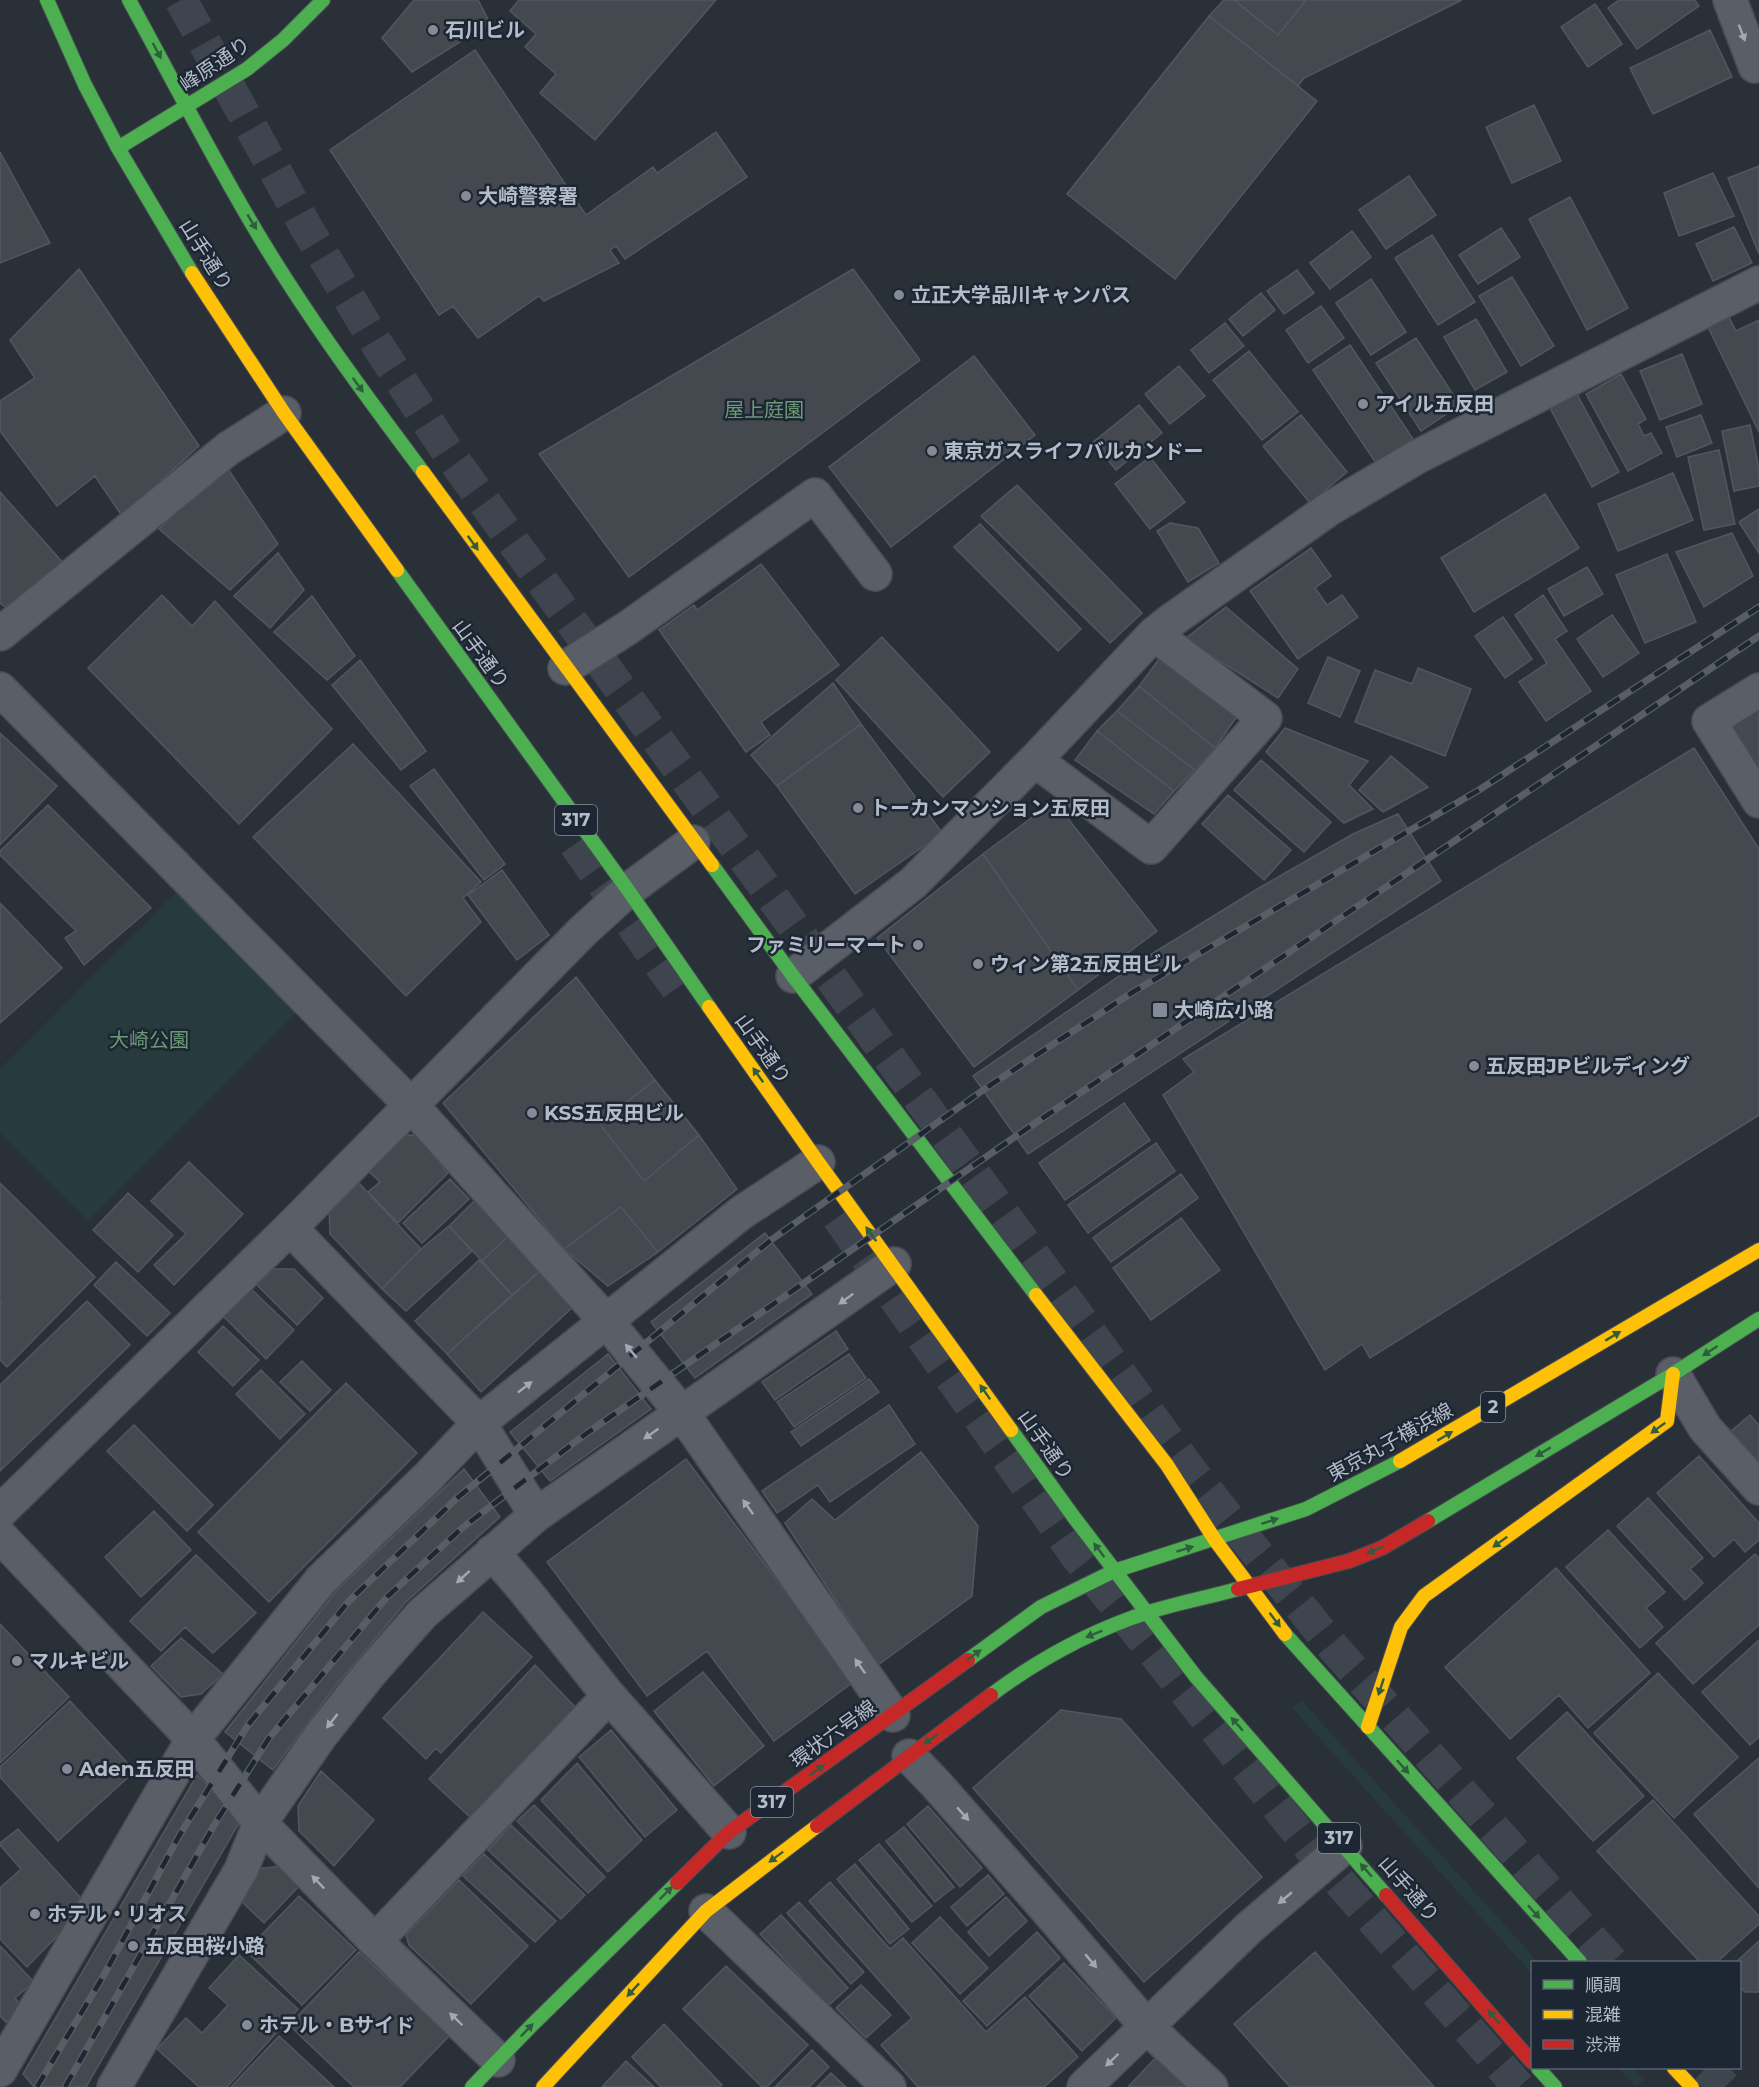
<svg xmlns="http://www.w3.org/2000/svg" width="1759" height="2087" font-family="Montserrat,'Noto Sans JP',sans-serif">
  <rect width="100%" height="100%" fill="#2a3038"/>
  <path fill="#273a3e" d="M177,891L297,1011L88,1220L0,1133V1069Z
    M1302,1701L1538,1962H1532V1974L1292,1708Z
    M1618,2068H1633L1644,2080L1636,2087Z"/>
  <path fill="#444950" stroke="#52575f" stroke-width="1.5" d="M414,0H478L490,23L412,72L382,38Z
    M519,0H716L595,140L540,93L556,74L525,47L536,34L510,11Z
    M1224,0H1234L1278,35L1306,0H1462L1304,78L1298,86L1209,16Z
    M1234,0H1306L1278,35Z
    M1619,0H1695L1699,6L1637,49L1608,8Z
    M1595,4L1622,44L1588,67L1561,27Z
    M1209,16L1317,101L1175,279L1067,194Z
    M1710,30L1732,77L1653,114L1630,68Z
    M475,50L586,215L653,167L657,173L716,132L747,177L625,259L616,246L610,250L619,263L544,301L539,296L478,338L453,306L439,315L330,150Z
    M1534,105L1561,161L1512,183L1486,127Z
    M0,152L50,243L0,263Z
    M1759,166V254L1728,178Z
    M1713,173L1734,216L1679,236L1664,193Z
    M1409,176L1436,215L1386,249L1359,210Z
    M1570,197L1628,308L1587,330L1529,219Z
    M1734,227L1752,263L1713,281L1696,244Z
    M1501,228L1520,257L1478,284L1459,255Z
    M1352,231L1371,257L1330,289L1310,263Z
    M1432,235L1475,302L1438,325L1395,258Z
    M79,269L199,446L122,516L95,476L57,506L0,431V401L35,378L10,340Z
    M853,269L920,360L629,577L539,454Z
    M1297,270L1314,293L1284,314L1267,291Z
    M1512,277L1554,346L1521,366L1479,296Z
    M1371,279L1406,332L1371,355L1336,303Z
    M1261,293L1275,310L1243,336L1229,319Z
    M1321,306L1344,338L1308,363L1286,330Z
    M1729,317L1736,331L1759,320V432L1708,327Z
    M1476,319L1507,372L1475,390L1444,337Z
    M1225,323L1244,346L1209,373L1191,350Z
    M1416,338L1460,405L1421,431L1376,363Z
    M1350,345L1413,439L1376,463L1313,370Z
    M1249,351L1298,412L1262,440L1213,380Z
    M1682,354L1702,404L1660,420L1640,371Z
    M974,356L1035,435L891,547L829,467Z
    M1179,366L1205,396L1170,424L1145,394Z
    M1621,374L1646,419L1638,424L1644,436L1651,433L1662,453L1628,471L1586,394Z
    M1577,394L1619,472L1592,487L1550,408Z
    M1139,405L1162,433L1116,470L1093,442Z
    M1301,415L1347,472L1310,503L1263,446Z
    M1701,415L1712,443L1677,457L1666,427Z
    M1750,425L1759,469V486L1734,491L1722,431Z
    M1719,450L1735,524L1704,530L1688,457Z
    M1150,457L1185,502L1150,529L1115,484Z
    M226,466L278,544L230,590L159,529Z
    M1673,473L1693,520L1618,551L1598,504Z
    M1017,485L1142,613L1110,643L981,516Z
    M0,492L64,564L5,607L0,603Z
    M1545,494L1579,548L1474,612L1441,558Z
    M1759,509V553L1739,522Z
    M1170,523L1198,528L1219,563L1188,582L1157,531Z
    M980,524L1081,629L1058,651L954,547Z
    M1732,533L1753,576L1704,607L1676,552Z
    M1311,548L1331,576L1315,588L1327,605L1342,595L1358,617L1298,659L1250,591Z
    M278,553L304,590L270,628L234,596Z
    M1667,554L1696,622L1645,643L1616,575Z
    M761,564L839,665L761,722L770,735L746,752L659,630L694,605L697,610Z
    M1587,567L1603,594L1564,616L1548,589Z
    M162,595L192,626L215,601L332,729L239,824L88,668Z
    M1543,595L1567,631L1555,639L1591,691L1546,721L1519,682L1547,663L1515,615Z
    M312,596L355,656L327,680L274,632Z
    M1226,607L1298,669L1278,698L1185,639Z
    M1612,615L1639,653L1603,677L1577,639Z
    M1503,617L1532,659L1505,678L1475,636Z
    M882,637L990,752L943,797L836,680Z
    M1162,655L1240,712L1215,748L1139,686Z
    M1328,657L1360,671L1340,717L1308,703Z
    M360,660L426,751L401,770L332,685Z
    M1418,668L1471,689L1445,756L1355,722L1375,670L1412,684Z
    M833,683L861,724L777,786L751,755Z
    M1139,686L1215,748L1195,770L1117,711Z
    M1759,705V779L1725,727Z
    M1117,711L1195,770L1174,791L1097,731Z
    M861,724L940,830L931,841L855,894L777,786Z
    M1285,728L1368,761L1349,785L1373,809L1344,823L1266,752Z
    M1097,731L1174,791L1154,814L1075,760Z
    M0,733L57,786L0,845Z
    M353,744L481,882L463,898L481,922L406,996L253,837Z
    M1694,748L1759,849V1115L1370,1358L1362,1344L1325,1370L1163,1095L1194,1072L1183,1059Z
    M1391,756L1428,787L1383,812L1359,790Z
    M1261,760L1331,822L1304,852L1234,790Z
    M434,769L505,864L484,880L410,786Z
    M1228,795L1291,850L1264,880L1202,824Z
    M1054,801L1157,931L1078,990L983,854Z
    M48,805L151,908L84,965L65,938L76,931L0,855V851Z
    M1398,814L1441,881L1028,1154L973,1076L1150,955L1259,888L1353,834Z
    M983,854L1078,990L974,1067L877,938Z
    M502,870L549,935L517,960L468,895Z
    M0,903L62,968L0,1023Z
    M576,977L655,1080L599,1123L644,1181L699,1135L737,1189L658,1252L621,1207L564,1249L443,1103Z
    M655,1080L699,1135L644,1181L599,1123Z
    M1124,1103L1150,1140L1065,1200L1039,1163Z
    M401,1135H416L448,1173L398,1223L368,1192L380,1182L365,1168Z
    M1156,1143L1175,1171L1088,1233L1068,1205Z
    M189,1162L243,1214L174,1285L154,1265L186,1234L151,1201Z
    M1181,1174L1198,1198L1111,1262L1093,1238Z
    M450,1179L469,1199L422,1243L403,1223Z
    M358,1182L421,1249L382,1289L330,1234L329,1207Z
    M0,1183L95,1277L7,1367L0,1360V1304L2,1302L0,1301Z
    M128,1193L173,1235L138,1272L93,1230Z
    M477,1198L510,1234L482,1261L449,1226Z
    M621,1207L658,1252L608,1286L564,1249Z
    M1181,1218L1220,1270L1151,1320L1113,1268Z
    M449,1226L472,1251L406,1311L382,1289L421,1249Z
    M765,1233L812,1294L695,1378L651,1322Z
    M510,1234L541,1270L512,1295L482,1261Z
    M479,1260L512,1295L447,1354L415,1321Z
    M116,1262L170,1313L147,1336L94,1285Z
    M273,1269H294L323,1298L297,1325L257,1285Z
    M541,1270L574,1306L481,1392L447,1354Z
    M250,1288L294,1330L266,1359L223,1316Z
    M87,1301L130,1345L0,1471V1385Z
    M223,1326L259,1360L233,1386L198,1352Z
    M836,1331L848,1349L775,1400L762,1382Z
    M608,1354L651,1409L550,1481L510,1432Z
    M849,1354L866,1378L794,1427L777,1402Z
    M302,1361L331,1390L310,1411L280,1382Z
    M261,1370L305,1414L280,1439L236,1394Z
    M869,1379L879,1392L801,1446L791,1432Z
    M346,1383L417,1453L269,1602L198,1532Z
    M889,1405L915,1444L830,1502L818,1485L777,1513L762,1491Z
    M1750,1415L1759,1425V1462L1731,1431Z
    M134,1425L213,1505L187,1531L107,1451Z
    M921,1452L978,1526L972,1596L878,1665L785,1523L812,1499L835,1520Z
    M1699,1456L1759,1523V1540L1745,1552L1734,1539L1714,1557L1657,1493Z
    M686,1459L853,1682L774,1741L707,1651L647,1696L547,1562Z
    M464,1469L500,1517L406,1602L333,1689L273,1770L225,1732L337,1590Z
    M1648,1498L1703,1558L1690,1569L1703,1583L1685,1600L1617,1526Z
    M154,1511L191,1550L141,1597L105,1557Z
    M1608,1530L1665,1592L1646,1608L1663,1627L1640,1648L1566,1567Z
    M1755,1554L1759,1558V1625L1693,1684L1656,1643Z
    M196,1555L256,1613L213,1653L185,1627L161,1651L130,1621Z
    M1556,1568L1650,1673L1588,1728L1559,1695L1510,1739L1445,1667Z
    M483,1612L532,1657L441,1753L436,1748L426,1759L383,1718Z
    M0,1624L69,1697L0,1763Z
    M181,1638L223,1674L201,1694L181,1697L151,1666Z
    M1759,1640V1737L1750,1745L1702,1692Z
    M535,1665L576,1708L472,1819L429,1779Z
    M703,1672L764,1746L714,1786L654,1711Z
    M1658,1673L1738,1757L1674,1818L1594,1733Z
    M70,1701L135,1771L58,1841L0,1777V1767Z
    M1061,1710L1121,1719L1262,1877L1144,1982L973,1788Z
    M1567,1712L1644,1796L1593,1841L1517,1758Z
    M611,1730L677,1810L645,1837L579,1757Z
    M1759,1758V1888L1694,1814Z
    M577,1763L642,1840L608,1872L541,1800Z
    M321,1771L374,1820L334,1866L299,1831L298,1806Z
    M197,1775L242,1818L86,2087H34L23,2074Z
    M1653,1800L1759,1916V1924L1717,1962H1700L1597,1851Z
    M534,1805L605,1877L588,1893L517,1821Z
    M928,1806L982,1868L960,1887L907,1824Z
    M511,1825L585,1895L561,1919L488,1850Z
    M904,1827L954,1887L935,1902L886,1841Z
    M18,1829L80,1897L61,1932L27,1967L0,1939V1888L21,1869L0,1845V1843Z
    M879,1844L932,1906L912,1922L859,1860Z
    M484,1854L556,1921L535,1942L463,1876Z
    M855,1864L909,1929L890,1944L837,1879Z
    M281,1866L301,1884L264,1923L236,1896L251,1870Z
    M988,1875L1004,1894L967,1926L951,1907Z
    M459,1880L528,1946L471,2004L409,1945L406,1935Z
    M830,1882L890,1949L903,1938L986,2032L1025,1997L1078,2057L1044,2087H918L881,2045L912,2018L809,1901Z
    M299,1896L356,1950L302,2005L246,1951Z
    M1006,1897L1027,1921L989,1956L968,1932Z
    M799,1902L864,1972L851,1984L787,1913Z
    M781,1915L848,1988L828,2006L760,1934Z
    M940,1917L988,1968L960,1994L912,1943Z
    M1037,1932L1060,1958L987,2026L963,2001Z
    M1759,1941V1992H1745L1740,1987V1962H1736Z
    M0,1946L34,1982L15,1998L23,2008L6,2022L0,2016Z
    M359,1952L449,2036L400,2087H354L289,2025Z
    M1315,1952L1434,2087H1290L1234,2024Z
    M239,1955L298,2009L227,2087H199L157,2049L186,2018L202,2033L228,2005L209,1988Z
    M1064,1963L1116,2018L1082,2051L1029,1996Z
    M726,1966L808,2045L767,2087H762L683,2009Z
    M861,1985L891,2015L866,2038L836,2008Z
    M664,2024L722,2085L720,2087H661L632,2057Z
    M279,2036L334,2087H231Z
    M812,2050L829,2067L809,2087H775Z
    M1160,2053L1195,2087H1128Z
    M626,2061L654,2087H602Z
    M831,2073L846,2087H817Z"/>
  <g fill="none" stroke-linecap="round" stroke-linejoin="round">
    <path stroke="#3f454e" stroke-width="33" stroke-dasharray="33 16" stroke-linecap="butt" d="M181,0L306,227L378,346L447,451L1193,1474L1333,1647L1612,1962
      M575,844L677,988
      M838,1217L1078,1558L1315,1854L1519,2087
      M1706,2068L1725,2087"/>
    <defs>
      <path id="street" d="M1730,0L1755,66
        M0,634L229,448L284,413
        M565,668L629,627L815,495L875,574
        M0,689L411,1105L607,1322L682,1413L893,1715
        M1759,690L1709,721L1759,801
        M1035,760L1151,847L1265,718L1154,634
        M793,976L913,883L1035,760L1154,634L1169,622L1329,509L1417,457L1759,283
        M290,1228L479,1423L536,1515
        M1673,1374L1705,1428L1759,1488
        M0,1512L290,1228L583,931L628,890L693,842
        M0,1536L193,1739L260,1823L375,1941L498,2060
        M492,1552L522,1587L609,1696L729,1832
        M909,1756L936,1784L1049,1912L1147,2027L1211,2087
        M706,1911L889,2087
        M375,1941L609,1696
        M0,2070L193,1739L321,1580L427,1478L479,1423L741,1213L818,1162
        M114,2087L241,1870L260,1823L321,1735L370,1673L422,1614L536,1515L894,1264
        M1084,2087L1250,1927L1345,1846"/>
      <path id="fast" d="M47,0L85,85L118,148L192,273
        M129,0C170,75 209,151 252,224C303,311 363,392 423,472
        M118,148L247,69L283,40L323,0
        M397,570L628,890L709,1007
        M712,865L793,976L1036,1295
        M1011,1430L1073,1516L1196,1677L1386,1895
        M1428,1521L1673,1374L1759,1319
        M1285,1634L1580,1962
        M968,1660L1041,1607L1114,1571L1306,1509L1400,1461
        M991,1695C1039,1659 1093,1630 1149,1612C1178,1603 1209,1597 1238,1589
        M1538,2068L1555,2087
        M472,2087L532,2025L677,1883"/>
      <path id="slow" d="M192,273L284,413L397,570
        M423,472L712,865
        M709,1007L818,1162L1011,1430
        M1036,1295L1167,1465L1215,1540L1285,1634
        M1400,1461L1759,1250
        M1368,1727L1401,1627L1424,1596L1667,1421L1673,1374
        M1674,2068L1692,2087
        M543,2087L706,1911L817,1826"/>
      <path id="jam" d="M1238,1589L1349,1561L1382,1548L1428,1521
        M817,1826L991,1695
        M677,1883L729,1832L968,1660
        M1386,1895L1532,2062"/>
    </defs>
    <use href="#street" stroke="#484c53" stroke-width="36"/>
    <use href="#fast" stroke="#484c53" stroke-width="16"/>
    <use href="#slow" stroke="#484c53" stroke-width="16"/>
    <use href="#jam" stroke="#484c53" stroke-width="16"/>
    <use href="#street" stroke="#5a5e66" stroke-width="33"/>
    <use href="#fast" stroke="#4caf50" stroke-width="14"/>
    <use href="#slow" stroke="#ffc107" stroke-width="14"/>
    <use href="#jam" stroke="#c62828" stroke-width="14"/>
    <defs>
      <path id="rail" d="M37,2087L104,1975L179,1836L248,1725L349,1601L456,1499L771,1240L989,1086L1133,992L1479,790L1759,607
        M65,2087L216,1822L269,1738L387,1597L462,1528L587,1433L1022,1132L1759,636"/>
    </defs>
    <use href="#rail" stroke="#595d64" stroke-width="7"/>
    <use href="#rail" stroke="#1d2633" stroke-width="4.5" stroke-dasharray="14" stroke-linecap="butt"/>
  </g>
  <defs><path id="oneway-solid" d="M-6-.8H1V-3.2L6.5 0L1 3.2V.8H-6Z" transform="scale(1.5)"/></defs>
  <g fill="#a2a9b5">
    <use href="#oneway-solid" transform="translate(1742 33) rotate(69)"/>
    <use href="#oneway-solid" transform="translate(846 1299) rotate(144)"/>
    <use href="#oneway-solid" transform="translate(631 1351) rotate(-130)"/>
    <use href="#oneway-solid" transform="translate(525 1387) rotate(-38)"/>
    <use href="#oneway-solid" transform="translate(651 1434) rotate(145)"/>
    <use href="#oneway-solid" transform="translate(748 1507) rotate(-125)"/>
    <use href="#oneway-solid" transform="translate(463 1577) rotate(138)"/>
    <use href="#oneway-solid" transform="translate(860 1666) rotate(-125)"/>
    <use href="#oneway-solid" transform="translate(332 1721) rotate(128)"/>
    <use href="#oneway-solid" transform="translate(963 1814) rotate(49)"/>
    <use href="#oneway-solid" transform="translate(318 1882) rotate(-134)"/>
    <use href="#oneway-solid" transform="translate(1285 1898) rotate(140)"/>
    <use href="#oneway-solid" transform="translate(1091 1961) rotate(50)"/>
    <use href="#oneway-solid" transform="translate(456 2019) rotate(-136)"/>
    <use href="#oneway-solid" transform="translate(1112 2060) rotate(136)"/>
  </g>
  <g fill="#305d3f">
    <use href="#oneway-solid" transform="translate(157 51) rotate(62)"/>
    <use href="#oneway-solid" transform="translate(252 222) rotate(59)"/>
    <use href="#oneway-solid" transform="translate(358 385) rotate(54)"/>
    <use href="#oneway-solid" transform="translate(473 543) rotate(54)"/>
    <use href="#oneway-solid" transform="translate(758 1075) rotate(-125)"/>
    <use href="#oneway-solid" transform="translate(871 1234) rotate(-126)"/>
    <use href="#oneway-solid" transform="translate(1613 1336) rotate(-31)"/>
    <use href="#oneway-solid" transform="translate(1710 1351) rotate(147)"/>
    <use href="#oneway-solid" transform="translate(985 1392) rotate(-125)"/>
    <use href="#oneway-solid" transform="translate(1658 1428) rotate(144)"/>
    <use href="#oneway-solid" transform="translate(1445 1436) rotate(-31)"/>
    <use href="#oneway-solid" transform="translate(1543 1452) rotate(149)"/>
    <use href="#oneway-solid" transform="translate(1270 1521) rotate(-18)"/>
    <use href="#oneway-solid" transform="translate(1500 1542) rotate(144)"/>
    <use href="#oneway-solid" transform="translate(1185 1549) rotate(-17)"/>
    <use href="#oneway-solid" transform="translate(1099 1550) rotate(-127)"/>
    <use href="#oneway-solid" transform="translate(1375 1550) rotate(157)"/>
    <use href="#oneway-solid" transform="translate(1275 1620) rotate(53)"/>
    <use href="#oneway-solid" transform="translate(1094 1634) rotate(158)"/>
    <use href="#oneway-solid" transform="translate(974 1655) rotate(-36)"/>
    <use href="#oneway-solid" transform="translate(1381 1687) rotate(108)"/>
    <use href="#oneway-solid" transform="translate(1237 1724) rotate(-131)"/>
    <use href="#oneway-solid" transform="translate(931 1739) rotate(144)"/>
    <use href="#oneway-solid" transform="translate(1403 1767) rotate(48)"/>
    <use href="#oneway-solid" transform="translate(817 1770) rotate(-36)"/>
    <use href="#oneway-solid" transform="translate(776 1857) rotate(143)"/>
    <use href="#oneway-solid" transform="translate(1366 1870) rotate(-131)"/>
    <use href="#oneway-solid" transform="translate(666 1893) rotate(-45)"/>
    <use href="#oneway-solid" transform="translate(1534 1912) rotate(48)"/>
    <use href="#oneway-solid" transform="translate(633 1990) rotate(133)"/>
    <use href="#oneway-solid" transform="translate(1494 2017) rotate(-131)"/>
    <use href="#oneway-solid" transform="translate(527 2030) rotate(-46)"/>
  </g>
  <g fill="#848b96" stroke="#1d2633" stroke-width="2">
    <circle cx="433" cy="30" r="6"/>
    <circle cx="466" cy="196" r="6"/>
    <circle cx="899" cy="295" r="6"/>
    <circle cx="1363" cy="404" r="6"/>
    <circle cx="932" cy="451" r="6"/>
    <circle cx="858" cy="808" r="6"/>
    <circle cx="918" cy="945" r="6"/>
    <circle cx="978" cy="964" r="6"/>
    <rect x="1152" y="1002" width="16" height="16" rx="3"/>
    <circle cx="1474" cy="1066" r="6"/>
    <circle cx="532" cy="1113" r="6"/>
    <circle cx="17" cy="1661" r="6"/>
    <circle cx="67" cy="1769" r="6"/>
    <circle cx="35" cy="1914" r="6"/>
    <circle cx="133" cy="1946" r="6"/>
    <circle cx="247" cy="2025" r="6"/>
  </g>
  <g text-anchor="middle" stroke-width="5" stroke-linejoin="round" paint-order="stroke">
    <g fill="#1d2633" stroke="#878f9c" stroke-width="1.5">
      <rect x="555" y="805" width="42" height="30" rx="4.5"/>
      <rect x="1481" y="1392" width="24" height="30" rx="4.5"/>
      <rect x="751" y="1787" width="42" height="30" rx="4.5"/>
      <rect x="1318" y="1823" width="42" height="30" rx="4.5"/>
    </g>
    <g font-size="18" font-weight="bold" fill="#b4bcc9">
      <text x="576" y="826">317</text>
      <text x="1493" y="1413">2</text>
      <text x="772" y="1808">317</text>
      <text x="1339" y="1844">317</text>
    </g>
    <g font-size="20" font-weight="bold" fill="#b4bcc9" stroke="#1d2633" text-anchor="start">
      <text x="445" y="37">石川ビル</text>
      <text x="478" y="203">大崎警察署</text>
      <text x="911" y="302">立正大学品川キャンパス</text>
      <text x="1375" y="411">アイル五反田</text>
      <text x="944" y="458">東京ガスライフバルカンドー</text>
      <text x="870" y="815">トーカンマンション五反田</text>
      <text x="906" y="952" text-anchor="end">ファミリーマート</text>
      <text x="990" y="971">ウィン第2五反田ビル</text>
      <text x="1174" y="1017">大崎広小路</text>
      <text x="1486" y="1073">五反田JPビルディング</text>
      <text x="544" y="1120">KSS五反田ビル</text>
      <text x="29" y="1668">マルキビル</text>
      <text x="79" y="1776">Aden五反田</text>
      <text x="47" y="1921">ホテル・リオス</text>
      <text x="145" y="1953">五反田桜小路</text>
      <text x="259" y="2032">ホテル・Bサイド</text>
    </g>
    <g font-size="20" fill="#b4bcc9" stroke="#1d2633">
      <text transform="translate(215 64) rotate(-34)" y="7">峰原通り</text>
      <text transform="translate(206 255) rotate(58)" y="7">山手通り</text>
      <text transform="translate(481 654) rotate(54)" y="7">山手通り</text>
      <text transform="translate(763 1049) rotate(55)" y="7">山手通り</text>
      <text transform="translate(1390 1442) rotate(-29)" y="7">東京丸子横浜線</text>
      <text transform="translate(1046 1445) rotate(55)" y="7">山手通り</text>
      <text transform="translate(833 1734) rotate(-36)" y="7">環状六号線</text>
      <text transform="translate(1409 1889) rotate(49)" y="7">山手通り</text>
    </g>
    <g font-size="20" fill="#6b9a76" stroke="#1d2633">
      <text x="764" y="417">屋上庭園</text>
      <text x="149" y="1047">大崎公園</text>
    </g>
  </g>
  <rect x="1531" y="1961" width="210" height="108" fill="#1d2633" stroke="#59626f" stroke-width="1.5"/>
  <rect x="1543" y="1980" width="30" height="9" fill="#4caf50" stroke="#59626f" stroke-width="1.5"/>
  <text x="1585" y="1991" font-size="18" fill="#b4bcc9">順調</text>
  <rect x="1543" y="2010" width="30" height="9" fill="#ffc107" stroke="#59626f" stroke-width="1.5"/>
  <text x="1585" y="2021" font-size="18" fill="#b4bcc9">混雑</text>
  <rect x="1543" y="2040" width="30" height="9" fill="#c62828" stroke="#59626f" stroke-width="1.5"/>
  <text x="1585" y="2051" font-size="18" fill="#b4bcc9">渋滞</text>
</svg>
